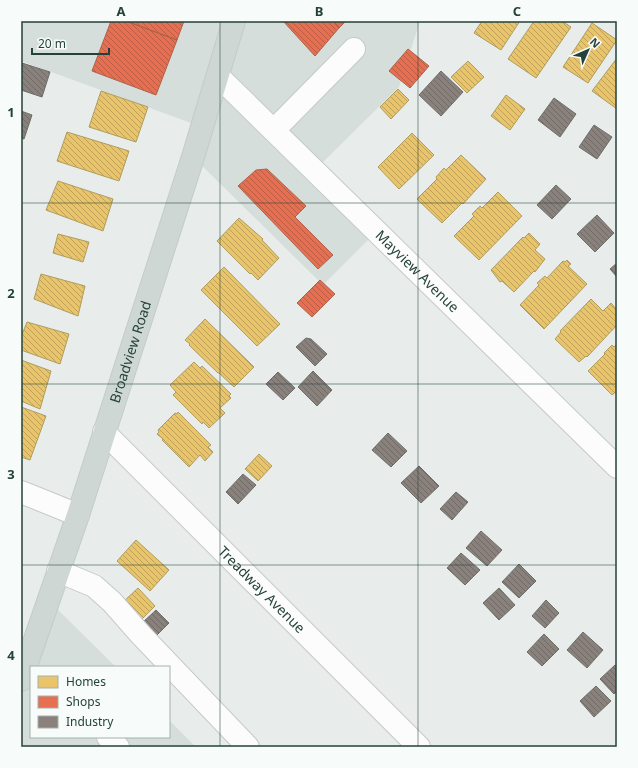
<svg xmlns="http://www.w3.org/2000/svg" width="638" height="768" font-family="'Noto Sans',sans-serif">
  <defs>
    <pattern id="homes-back-hatch" width="6" height="6" patternUnits="userSpaceOnUse"><rect width="6" height="6" fill="#e9c46a"/><path d="M-1 5l2 2M0 0l6 6M5-1l2 2" fill="none" stroke="#bda158"/></pattern>
    <pattern id="shops-back-hatch" width="6" height="6" patternUnits="userSpaceOnUse"><rect width="6" height="6" fill="#e76f51"/><path d="M-1 5l2 2M0 0l6 6M5-1l2 2" fill="none" stroke="#bb5d44"/></pattern>
    <pattern id="industry-back-hatch" width="6" height="6" patternUnits="userSpaceOnUse"><rect width="6" height="6" fill="#8a817c"/><path d="M-1 5l2 2M0 0l6 6M5-1l2 2" fill="none" stroke="#716b67"/></pattern>
  </defs>
  <rect width="100%" height="100%" fill="#e8edeb"/>
  <path fill="#d6dedb" d="M21,21H420L399,87L315,170L377,231L323,285L193,157L202,127L21,61Z
    M48,600L116,667H31V737H169V720L196,747H21V680Z"/>
  <path fill="url(#homes-back-hatch)" stroke="#ae9d5c" d="M482,21H520L501,50L474,33Z
    M534,21H562L571,27L536,78L508,59Z
    M592,23L617,40L588,83L563,67Z
    M617,58V109L592,91Z
    M468,61L484,77L467,93L451,77Z
    M398,89L409,100L391,119L380,107Z
    M101,91L148,107L136,142L89,127Z
    M506,95L525,109L510,130L491,116Z
    M67,132L129,151L119,181L57,161Z
    M412,133L434,155L399,189L378,167Z
    M461,155L486,179L463,204L462,203L442,223L417,199L437,179L436,177L444,168L446,170Z
    M58,181L113,199L103,231L46,210Z
    M498,192L522,216L479,260L454,236L474,216L472,214L480,206L482,208Z
    M239,218L263,239L262,240L279,258L258,280L251,273L250,274L217,241Z
    M529,233L540,244L535,250L545,259L535,272L534,271L514,292L502,281L500,282L491,270L523,237L524,238Z
    M58,234L89,242L83,262L53,253Z
    M567,260L571,264L568,266L587,284L544,329L520,305L539,285L537,283L545,276L547,278L563,261L565,262Z
    M224,267L280,324L257,346L201,290Z
    M41,274L85,286L78,316L34,299Z
    M591,299L603,311L611,303L617,310V325L587,357L586,356L579,362L555,339L561,332L560,331Z
    M205,319L254,367L234,387L219,373H218L189,345L190,344L185,340Z
    M27,322L69,334L60,364L21,350V337Z
    M617,344V391L612,395L588,371L605,354L604,353L612,345L614,347Z
    M21,360L51,371L40,409L21,401Z
    M194,362L200,368L202,366L231,394L229,396L231,398L220,408L225,413L209,428L203,422L202,424L173,395L176,392L170,385Z
    M21,407L46,416L30,460L21,457Z
    M178,412L211,445L208,447L213,452L205,461L200,455L189,467L162,440L163,439L157,434L159,432L158,430L175,413L177,414Z
    M259,454L272,466L258,481L245,469Z
    M136,540L169,570L150,591L117,561Z
    M138,588L155,606L139,622L121,604Z"/>
  <path fill="url(#shops-back-hatch)" stroke="#ac624a" d="M111,21H126L177,40L156,95L92,71Z
    M126,21H184L177,40Z
    M283,21H333L339,28L315,56Z
    M333,21H346L339,28Z
    M408,49L429,66L410,88L389,71Z
    M267,169L306,206L295,217L333,255L318,269L238,186L256,170Z
    M320,280L335,294L312,317L297,303Z"/>
  <path fill="url(#industry-back-hatch)" stroke="#6b6e68" d="M22,63L50,72L42,97L21,90Z
    M441,71L463,92L441,116L419,95Z
    M554,98L576,114L560,137L538,120Z
    M21,111L32,115L24,139L21,138Z
    M594,125L612,137L597,159L579,147Z
    M556,185L571,199L552,219L537,205Z
    M597,215L614,233L595,252L577,234Z
    M617,263V277L610,269Z
    M306,338L311,339L327,354L315,366L296,347Z
    M313,371L332,390L317,406L298,387Z
    M278,372L295,388L283,400L266,384Z
    M388,433L407,451L391,467L372,450Z
    M419,466L439,486L421,503L401,483Z
    M243,474L256,485L238,504L226,492Z
    M456,492L468,502L452,520L440,509Z
    M481,531L502,550L487,566L466,548Z
    M461,553L480,570L465,585L447,568Z
    M519,564L536,581L519,598L502,582Z
    M499,588L515,605L499,620L483,603Z
    M546,600L559,613L545,628L532,616Z
    M156,610L169,623L155,637L142,623Z
    M583,632L603,650L587,668L567,650Z
    M544,634L559,649L542,666L527,652Z
    M615,665L617,666V691L614,694L600,679Z
    M596,686L611,701L594,717L580,701Z"/>
  <g fill="none" stroke-linecap="round" stroke-linejoin="round">
    <defs>
      <g id="minor">
        <path id="s1" d="M218,76L617,467"/>
        <path d="M274,130L354,49"/>
        <path id="s2" d="M104,432L419,747"/>
        <path d="M21,492L78,515"/>
        <path d="M58,571L94,586L112,602L141,635L248,747"/>
        <path d="M108,737L118,747"/>
      </g>
      <g id="major">
        <path id="s3" d="M21,680L78,515L193,157L234,21"/>
      </g>
    </defs>
    <use href="#minor" stroke="#c5cac8" stroke-width="24"/>
    <use href="#major" stroke="#c3ccc9" stroke-width="24"/>
    <use href="#minor" stroke="#fcfcfc" stroke-width="22"/>
    <use href="#major" stroke="#cfd7d5" stroke-width="22"/>
  </g>
  <path fill="none" stroke="#24423a" stroke-width="1" stroke-opacity="0.55" d="M220,21V747M418,21V747M21,203H617M21,384H617M21,565H617"/>
  <g text-anchor="middle" stroke-width="4" stroke-linejoin="round" paint-order="stroke">
    <g font-size="14" fill="#24423a" stroke="#f7fbf9">
      <text dy="5" stroke="none"><textPath href="#s1" startOffset="279">Mayview Avenue</textPath></text>
      <text dy="5" stroke="none"><textPath href="#s3" startOffset="346">Broadview Road</textPath></text>
      <text dy="5" stroke="none"><textPath href="#s2" startOffset="223">Treadway Avenue</textPath></text>
    </g>
  </g>
  <rect width="638" height="768" fill="none" stroke="#f7fbf9" stroke-width="44"/>
  <rect x="30" y="666" width="140" height="72" fill="#f7fbf9" stroke="#a3b1ad"/>
  <rect x="38" y="676" width="20" height="12" fill="#e9c46a" stroke="#a3b1ad"/>
  <text x="66" y="686" font-size="12" fill="#24423a">Homes</text>
  <rect x="38" y="696" width="20" height="12" fill="#e76f51" stroke="#a3b1ad"/>
  <text x="66" y="706" font-size="12" fill="#24423a">Shops</text>
  <rect x="38" y="716" width="20" height="12" fill="#8a817c" stroke="#a3b1ad"/>
  <text x="66" y="726" font-size="12" fill="#24423a">Industry</text>
  <g transform="translate(588 50) rotate(45)" stroke="#f7fbf9" stroke-width="3" paint-order="stroke">
  <path d="M0-3L7 15L0 10L-7 15Z" fill="#24423a"/>
  <text y="-6" font-size="11" font-weight="bold" text-anchor="middle" fill="#24423a">N</text>
  </g>
  <path d="M32 48v6h77v-6" fill="none" stroke="#24423a" stroke-width="2"/>
  <text x="38" y="48" font-size="12" fill="#24423a" stroke="#f7fbf9" stroke-width="3" paint-order="stroke">20 m</text>
  <rect x="22" y="22" width="594" height="724" fill="none" stroke="#24423a" stroke-width="1.5"/>
  <g font-size="13" text-anchor="middle" font-weight="bold" fill="#24423a">
    <text x="121" y="16">A</text>
    <text x="319" y="16">B</text>
    <text x="517" y="16">C</text>
    <text x="11" y="117">1</text>
    <text x="11" y="298">2</text>
    <text x="11" y="479">3</text>
    <text x="11" y="660">4</text>
  </g>
</svg>
